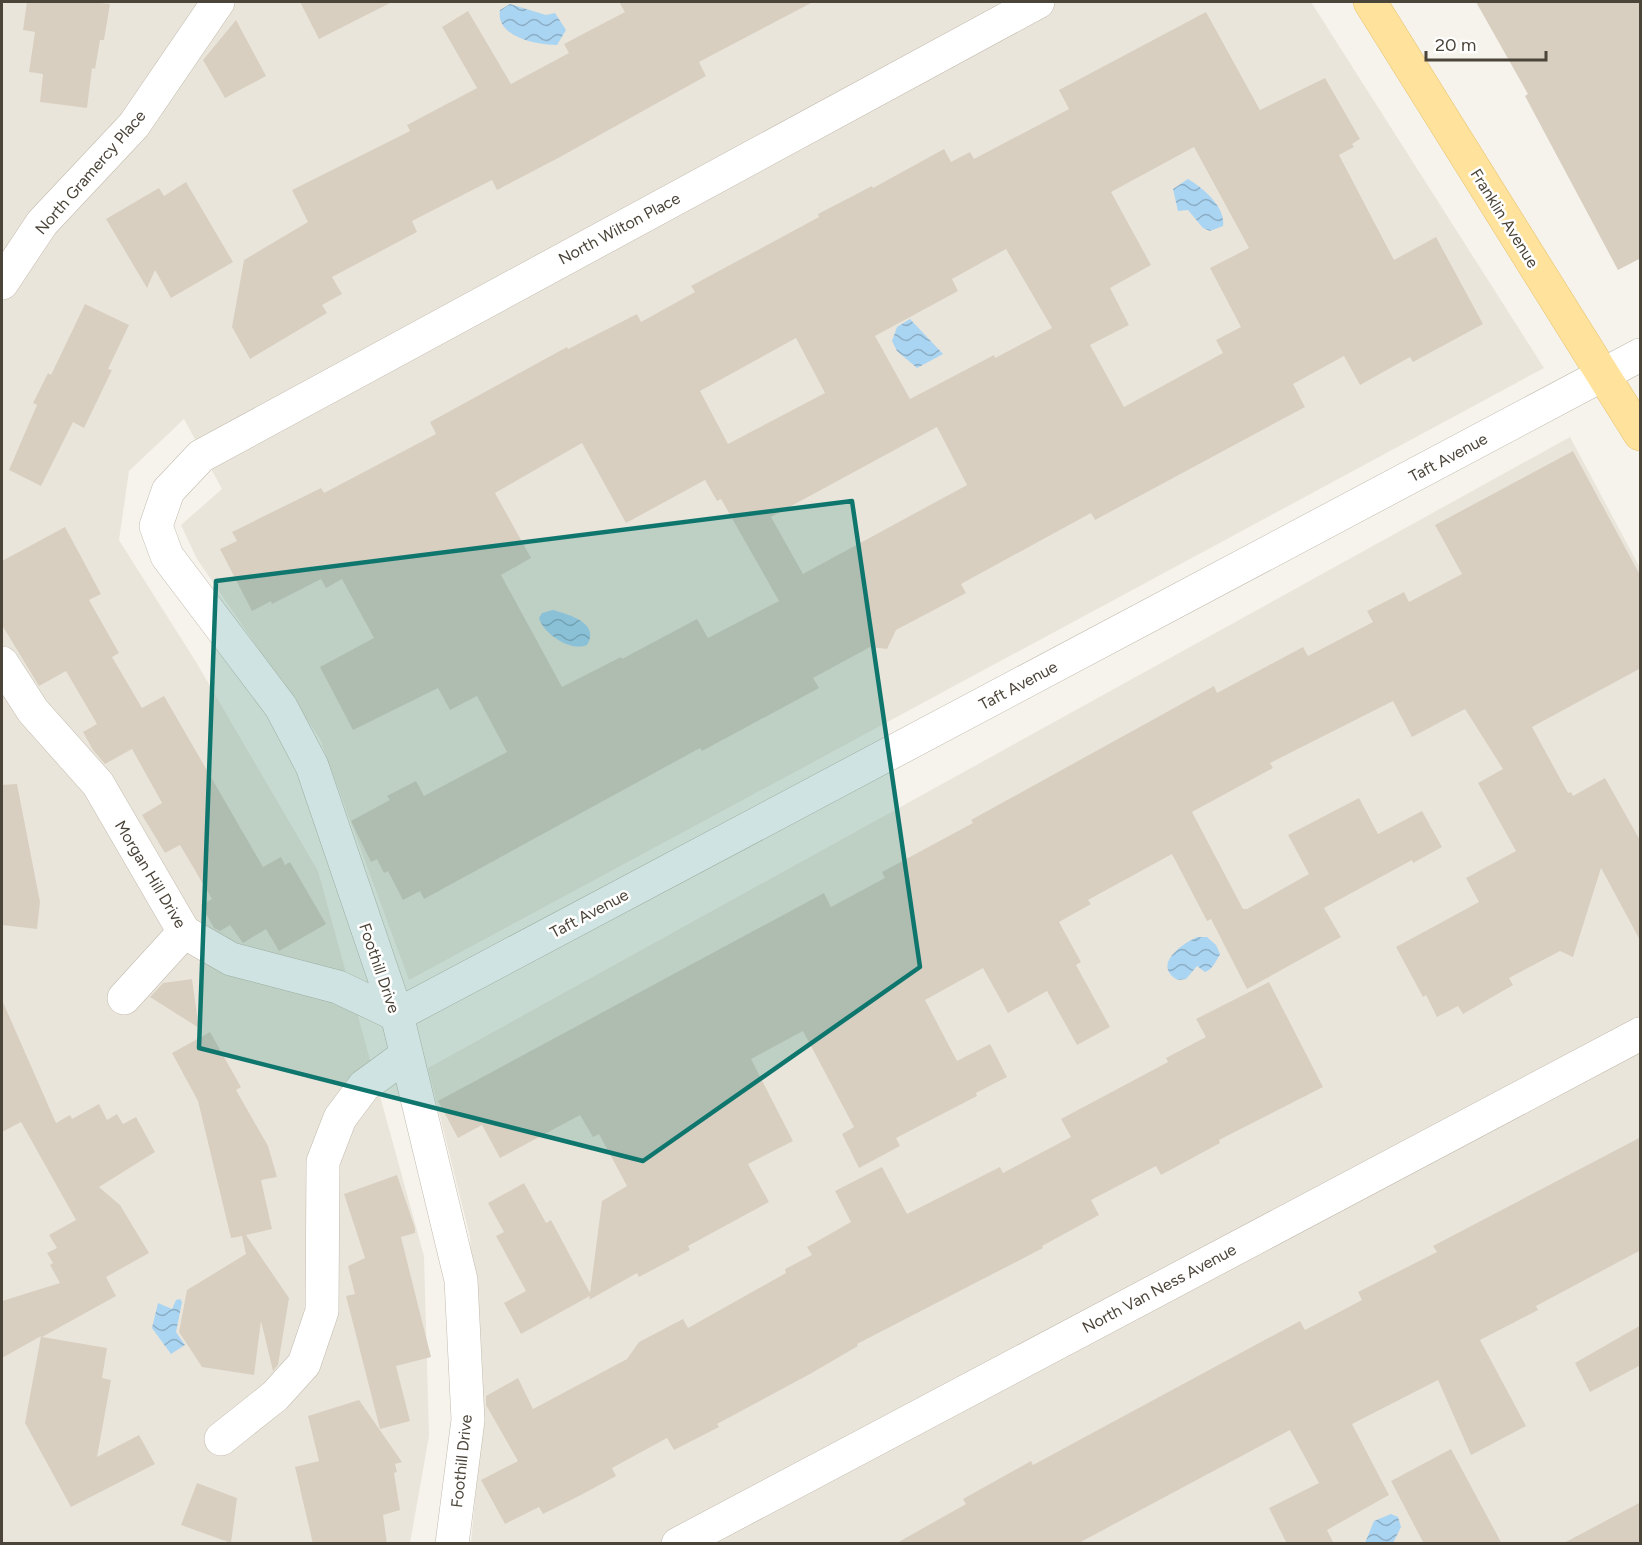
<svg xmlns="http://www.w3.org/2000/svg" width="1642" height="1545" font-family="Figtree,sans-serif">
  <defs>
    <pattern id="water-waves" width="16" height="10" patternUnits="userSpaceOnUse" patternTransform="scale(1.5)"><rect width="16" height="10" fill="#a9d4f2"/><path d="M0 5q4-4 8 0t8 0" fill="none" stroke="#8caec5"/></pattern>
  </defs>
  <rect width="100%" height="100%" fill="#f6f3ec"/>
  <path fill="#eae5da" d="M2,2H1311L1544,368L409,980L320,739L197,559L181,525L222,489L184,419L129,471L119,540L196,662L318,871L424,1256L429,1436L410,1543L2,1544Z
    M1570,437L1640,568V1543H471L482,1423L470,1237L428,1068Z"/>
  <path fill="url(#water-waves)" d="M510,4L546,15L555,13L566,30L557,45C537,45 495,37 500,10Z
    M1188,179C1203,188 1226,207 1223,226L1210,231L1203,228L1188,210L1178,211L1173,189Z
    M910,319L943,354L917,368L897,351L892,341L897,327Z
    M553,610C570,615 600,623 587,645C570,652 544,634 539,618L542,613Z
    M1197,937H1207L1216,945L1220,954C1216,961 1213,969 1205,972L1197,966L1186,979L1178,980C1152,966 1180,945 1197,937Z
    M180,1299L182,1302L176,1332L185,1345L171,1354L152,1328L158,1303L172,1309L176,1300Z
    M1391,1514L1398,1517L1401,1527L1393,1543H1365L1374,1521Z"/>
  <path fill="#d8cfc1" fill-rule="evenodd" d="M27,2H91L110,4L104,40H100L95,69L92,68L87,108L40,102L43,74L29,72L35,32L23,30Z
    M300,2H392L319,39Z
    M619,2H813L699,62L706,76L560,157L497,190L492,180L412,221L417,232L332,277L342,294L322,305L327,313L250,359L232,327L244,260L308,222L292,190L410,131L407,125L477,88L442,27L468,11L511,84L569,53L564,44L625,12Z
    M1476,2H1641V258L1618,270L1525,96L1528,94Z
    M1206,12L1260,110L1325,78L1360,139L1352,144L1354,147L1339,155L1394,260L1436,237L1483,324L1413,362L1410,357L1360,385L1344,356L1293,384L1305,407L1095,520L1091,513L961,584L966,593L896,630L887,649L870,647L813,678L819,688L702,751L700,748L424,899L420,891L403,900L388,871L384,873L377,859L371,862L351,821L390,800L387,796L416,781L424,796L507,752L477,696L450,710L438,688L353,730L320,667L374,638L342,579L326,588L321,579L272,604L271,601L252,611L220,549L237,541L232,532L321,488L324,493L436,434L430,422L567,347L568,349L637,314L641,322L695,292L691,286L819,217L818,214L872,186L873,188L944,149L951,162L970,152L974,159L1069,109L1059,90ZM1194,147L1249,248L1210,268L1241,327L1216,340L1223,353L1124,407L1090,345L1129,325L1110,288L1151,265L1111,192ZM1006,249L1052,328L995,358L994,355L910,399L875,336L958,291L952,279ZM796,338L825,393L728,444L700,391ZM937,427L967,485L803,574L771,517ZM582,443L626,523L705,480L717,501L721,499L779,601L708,638L697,619L622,659L621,657L562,687L501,575L531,558L495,493Z
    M236,20L266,76L225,98L203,60Z
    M186,182L233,262L171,298L155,270L147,288L106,219L159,188L164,196Z
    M85,304L129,325L108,369L112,370L84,428L73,422L41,486L9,470L37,405L33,403L48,373L51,375Z
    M1573,451L1641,577V668L1532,727L1568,793L1571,792L1573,796L1605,778L1641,842V942L1601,868L1573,957L1560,951L1509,978L1513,985L1463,1014L1458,1006L1437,1017L1426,995L1423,997L1396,947L1479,902L1466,878L1516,851L1478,783L1503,769L1465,709L1412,737L1393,701L1270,763L1273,768L1192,812L1243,909H1247L1309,874L1288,835L1359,798L1378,834L1422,811L1442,847L1413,863L1412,860L1324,908L1341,937L1247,989L1211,919L1207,921L1172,854L1088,900L1091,904L1059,922L1081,962L1076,965L1110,1027L1077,1045L1047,991L1008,1013L983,968L925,1000L957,1061L990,1044L1007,1077L976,1093L977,1096L896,1138L900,1146L859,1168L842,1134L854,1127L803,1031L751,1059L793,1141L748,1164L769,1202L688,1246L690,1250L639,1277L637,1273L589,1300L590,1296L521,1334L504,1303L526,1291L496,1236L504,1232L488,1203L524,1183L546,1223L551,1220L590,1293L602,1201L627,1186L599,1134L593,1137L580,1115L500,1158L482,1125L458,1138L438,1101L824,893L831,907L885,878L882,872L973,823L971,820L1214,686L1217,693L1303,647L1308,656L1373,622L1367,611L1404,592L1409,602L1462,574L1435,525Z
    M65,527L101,594L89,600L119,653L112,657L142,708L164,696L263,867L281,857L285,865L290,862L326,924L279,951L266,929L243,943L230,925L220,931L214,928L201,905L212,899L180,845L165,853L142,815L162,803L132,749L105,764L93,750L83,732L97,724L66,671L39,686L2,625V561Z
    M17,784L40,902L37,929L2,925V785Z
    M192,979L199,1028L150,997L163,983Z
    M1269,982L1323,1087L1219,1140L1220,1143L1161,1175L1156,1166L1091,1200L1099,1215L1042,1246L1043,1248L857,1344L858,1346L810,1374L717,1424L719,1427L674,1450L667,1438L612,1468L616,1476L581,1495L543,1514L539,1507L505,1524L481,1480L518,1461L486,1405V1396L518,1378L533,1409L627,1359L639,1342L683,1319L688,1328L786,1273L785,1269L812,1255L807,1247L851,1222L835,1191L882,1167L907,1214L1000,1167L1003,1173L1071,1137L1061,1119L1168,1062L1166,1058L1206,1037L1196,1019Z
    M2,1000L56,1123L70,1115L72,1119L99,1104L107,1120L117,1114L123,1124L136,1117L155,1152L99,1187L120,1205L149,1253L106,1277L116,1296L42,1337L107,1348L102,1378L111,1380L97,1457L139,1435L155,1464L71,1507L25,1423L41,1336L2,1358V1301L60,1283L50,1265L53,1263L47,1253L57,1248L49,1235L76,1220L21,1122L2,1132Z
    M210,1032L241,1087L236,1090L268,1146L277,1177L261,1180L272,1229L246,1235L289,1298L278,1365L273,1371L261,1321L254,1375L202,1367L179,1332L187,1290L246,1254L242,1236L231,1238L198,1101L172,1053Z
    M1641,1137V1250L1536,1306L1538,1310L1480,1340L1526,1426L1471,1455L1438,1380L1352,1424L1389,1495L1327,1530L1334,1544H1287L1269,1508L1319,1483L1290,1430L1077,1544H895L966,1504L963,1499L1031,1461L1033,1465L1300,1321L1305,1330L1362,1300L1358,1292L1437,1252L1433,1246Z
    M397,1175L415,1228V1233L401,1237L431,1357L396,1366L410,1421L380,1429L346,1296L355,1294L348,1266L365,1258L344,1194Z
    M1641,1325V1365L1590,1392L1575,1363Z
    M359,1400L402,1462L395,1464L397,1472L394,1473L400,1510L383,1515L387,1544H313L295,1467L319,1461L308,1416Z
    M1451,1449L1502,1544H1424L1391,1481Z
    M197,1483L237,1498L231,1543L181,1525Z
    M1641,1502V1544H1562Z"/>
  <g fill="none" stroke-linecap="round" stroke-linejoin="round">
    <defs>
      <path id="minor" d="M2,283L42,223L134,125L218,2
        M2,663L33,711L98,784L184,932L231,959L338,987L397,1015L1640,355
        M124,998L184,932
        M221,1439L275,1396L304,1364L322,1311L323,1162L340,1118L364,1086L405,1056
        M452,1544L468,1420L461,1280L397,1015L312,766L281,707L167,556L156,526L168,491L201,456L1038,2
        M678,1544L1640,1034"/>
      <path id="major" d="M1370,2L1640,434"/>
    </defs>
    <use href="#minor" stroke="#c2bbae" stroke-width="34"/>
    <use href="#major" stroke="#e6c16a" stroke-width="34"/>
    <use href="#minor" stroke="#fff" stroke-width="33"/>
    <use href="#major" stroke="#ffe39c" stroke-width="33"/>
  </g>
  <path fill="#0f766e" fill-opacity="0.2" stroke="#0f766e" stroke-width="4.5" stroke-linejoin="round" d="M852,501L920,967L643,1161L199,1048L216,581Z"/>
  <g text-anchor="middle" stroke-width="5" stroke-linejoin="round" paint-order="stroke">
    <g font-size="16" fill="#4b4439" stroke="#fff">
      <text transform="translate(90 172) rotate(-49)" y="6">North Gramercy Place</text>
      <text transform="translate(1505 218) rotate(58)" y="6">Franklin Avenue</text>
      <text transform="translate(619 228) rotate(-28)" y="6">North Wilton Place</text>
      <text transform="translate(1448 457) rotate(-28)" y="6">Taft Avenue</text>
      <text transform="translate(1018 685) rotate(-28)" y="6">Taft Avenue</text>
      <text transform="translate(151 874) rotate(59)" y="6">Morgan Hill Drive</text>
      <text transform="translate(589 913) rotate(-28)" y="6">Taft Avenue</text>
      <text transform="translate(380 968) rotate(71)" y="6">Foothill Drive</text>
      <text transform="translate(1159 1288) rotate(-28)" y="6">North Van Ness Avenue</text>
      <text transform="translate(461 1461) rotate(-84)" y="6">Foothill Drive</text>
    </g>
  </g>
  <rect width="1642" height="1545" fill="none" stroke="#4b4439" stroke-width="6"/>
  <path d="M1426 51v9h120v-9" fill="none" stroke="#4b4439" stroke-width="3"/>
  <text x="1435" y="51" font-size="18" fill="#4b4439" stroke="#ffffff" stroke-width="4.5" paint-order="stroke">20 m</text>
</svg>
